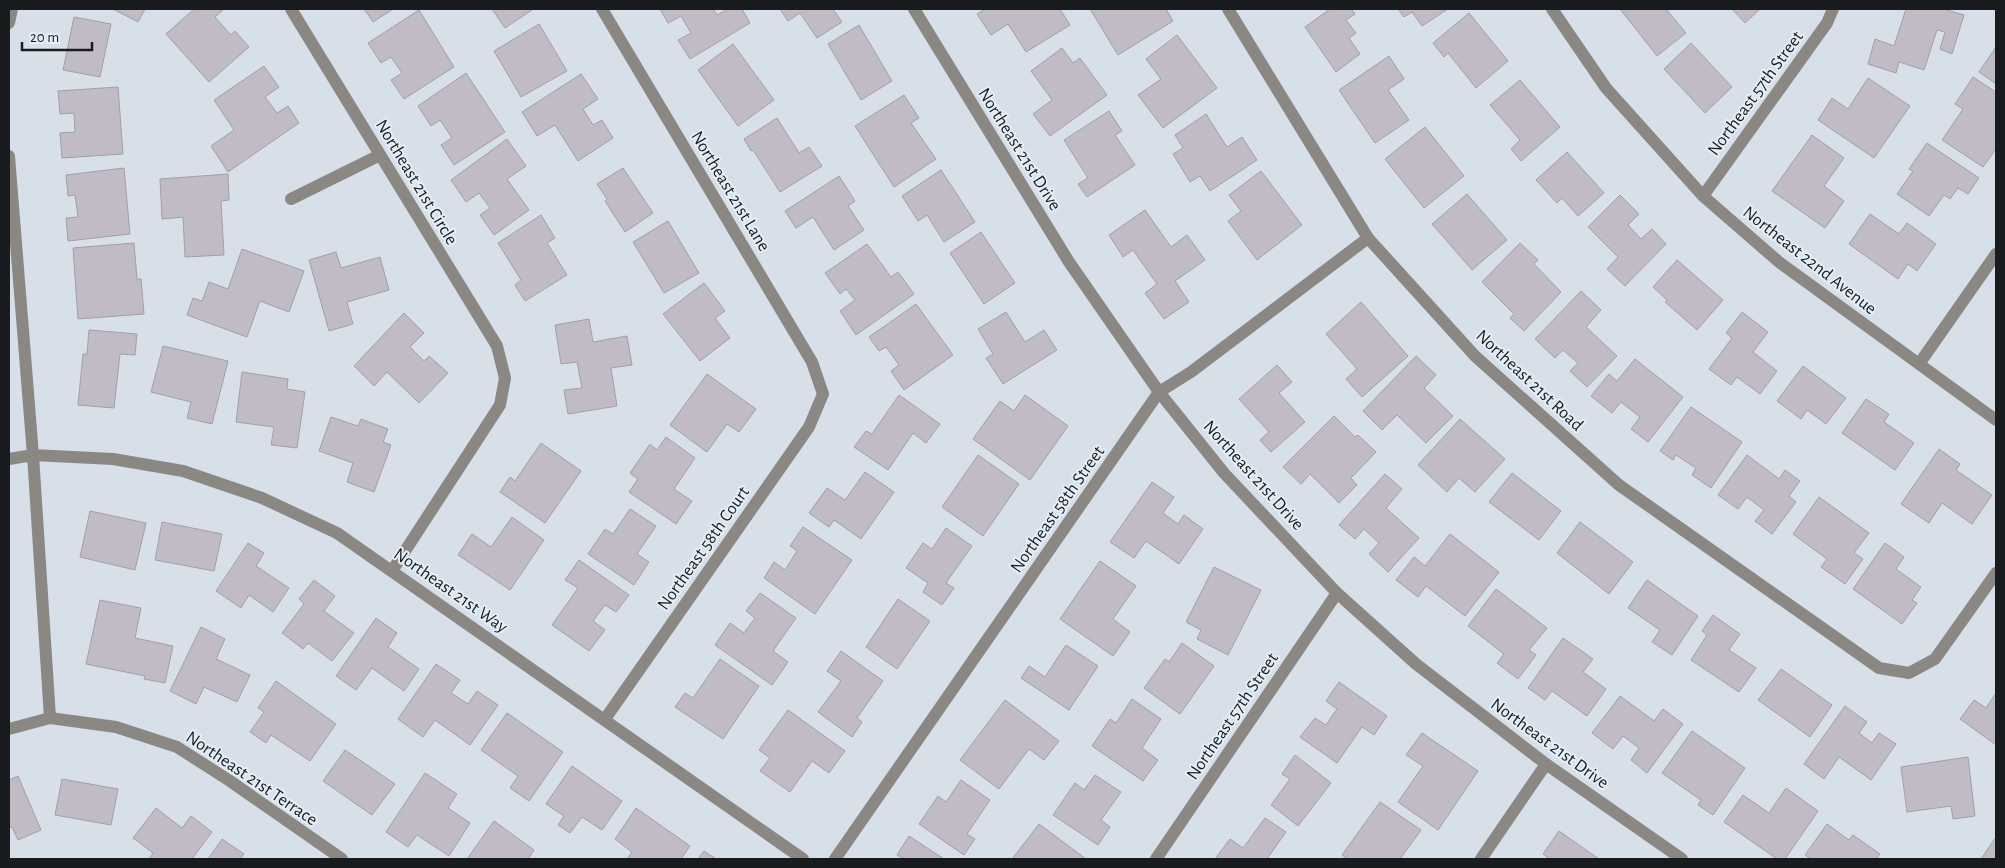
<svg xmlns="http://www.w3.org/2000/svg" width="2005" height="868" font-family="'Alegreya Sans',sans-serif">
  <rect width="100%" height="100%" fill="#d7e0e9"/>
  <path fill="#c1bbc6" stroke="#a39ea8" d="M113,9H145L138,22Z
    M194,9H224L215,17L231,35L235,31L249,47L209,82L166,34Z
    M364,9H393L373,22Z
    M492,9H531L532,10L505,28Z
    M660,9H713L717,15L728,9H742L750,23L690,59L678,40L691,33L681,16L668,23Z
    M780,9H833L842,22L817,38L800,13L788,21Z
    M985,9H1060L1070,25L1026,52L1008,24L991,35L977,14Z
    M1090,9H1166L1173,21L1118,55Z
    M1330,9H1351L1355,14L1346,20L1356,33L1349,38L1360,54L1336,72L1305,27Z
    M1398,9H1448L1422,26L1412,12L1404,17Z
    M1620,9H1666L1686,33L1657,56Z
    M1732,9H1760L1745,23Z
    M1906,9H1944L1964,15L1952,54L1940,49L1945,32L1937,30L1924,70L1899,62L1896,73L1868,64L1875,39L1894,46Z
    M419,10L454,67L404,99L391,80L402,73L391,57L381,63L368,43Z
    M1469,13L1508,61L1476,88L1448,53L1444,57L1433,43Z
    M74,17L111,24L100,77L63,70Z
    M539,24L567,71L521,97L494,51Z
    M859,25L892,81L861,100L828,44Z
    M1177,35L1217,88L1163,128L1138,95L1161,79L1146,59Z
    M1691,43L1732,87L1705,113L1664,69Z
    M733,44L774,100L738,126L698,70Z
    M1996,47V84L1979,72Z
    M1062,48L1073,63L1080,58L1107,95L1050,136L1033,114L1052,100L1031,71Z
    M1389,56L1404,79L1388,90L1409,120L1375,143L1339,90Z
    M264,66L279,87L265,97L277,113L288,106L299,123L228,172L211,146L234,130L214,100Z
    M466,73L505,132L454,165L441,145L452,138L440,120L431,126L418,106Z
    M581,74L598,99L583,109L593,125L602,120L613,138L578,161L555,125L537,136L522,112Z
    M1973,77L1996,92V149L1983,167L1942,140L1963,109L1955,104Z
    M1868,78L1910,106L1874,158L1818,120L1832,98L1848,109Z
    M1520,80L1560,127L1521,161L1511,149L1520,140L1490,105Z
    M118,87L123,154L62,158L60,133L75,132L74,113L60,114L58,91Z
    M904,95L919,118L911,123L936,159L894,187L855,126Z
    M1109,111L1122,131L1115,135L1135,165L1087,197L1078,184L1088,178L1064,140Z
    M1206,114L1227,147L1242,137L1257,160L1210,191L1200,176L1190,182L1173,154L1183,148L1175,135Z
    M777,118L799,153L809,147L822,166L780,192L753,150L751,151L744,139Z
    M1425,127L1464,176L1424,208L1385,159Z
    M1812,135L1844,158L1824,186L1844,201L1825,228L1772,191Z
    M507,139L526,166L507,179L529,210L494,235L480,215L490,208L479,193L466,202L451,180Z
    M1927,143L1979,178L1968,194L1958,188L1950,199L1944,195L1929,216L1897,194L1913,171L1909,169Z
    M1567,152L1604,193L1578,216L1562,198L1557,203L1536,180Z
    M124,168L130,234L68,241L66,218L78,217L75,195L68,196L66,175Z
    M623,168L653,213L625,232L605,201L607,199L597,184Z
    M941,170L975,222L944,242L927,215L918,221L902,196Z
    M1261,171L1302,225L1257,260L1228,221L1241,211L1229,195Z
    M228,174L229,200L221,201L224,255L185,257L183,217L162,219L160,179Z
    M839,176L855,201L848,206L864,230L834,250L813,217L796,228L785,211Z
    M1467,194L1507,240L1472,270L1432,224Z
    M1620,195L1639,214L1628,225L1641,239L1652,229L1666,244L1625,286L1607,269L1618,257L1588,227Z
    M1145,210L1171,247L1187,235L1205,260L1175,281L1189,302L1164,319L1145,293L1157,284L1133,250L1123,257L1109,235Z
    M1870,214L1899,234L1907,223L1936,244L1917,271L1908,264L1898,279L1849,244Z
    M541,215L555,238L547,243L567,275L525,301L515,285L521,280L498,243Z
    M668,221L699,273L664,293L633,242Z
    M981,232L1015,283L984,304L950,253Z
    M134,243L137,279H141L144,314L78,319L73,248Z
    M1520,243L1538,260L1534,264L1561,292L1524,331L1510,318L1514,314L1482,282Z
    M867,244L891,277L898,272L914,294L856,335L840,311L855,300L846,289L840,294L825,273Z
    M242,249L304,271L289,312L260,301L247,337L187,315L193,298L202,301L209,282L228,289Z
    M336,252L341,268L380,257L389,290L347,302L353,324L329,331L309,260Z
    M1677,260L1723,300L1697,330L1665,302L1667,300L1653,287Z
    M704,283L725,311L715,318L730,338L700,361L663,314Z
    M1581,291L1601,310L1586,327L1617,356L1587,387L1570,371L1578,363L1563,350L1555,358L1535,339Z
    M1361,302L1408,356L1362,397L1346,379L1357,369L1326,334Z
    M916,304L953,355L904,390L891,371L899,365L886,347L879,351L869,337Z
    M1006,312L1025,342L1044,330L1057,350L1003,384L986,358L993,354L978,329Z
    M1742,312L1768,332L1753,352L1777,371L1760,394L1737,377L1731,385L1709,369L1732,338L1726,333Z
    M404,313L424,333L410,347L424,361L429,356L448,373L419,403L387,372L374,386L354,366Z
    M589,319L593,342L627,336L632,365L611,368L617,406L568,414L564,390L582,388L577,362L561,364L555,325Z
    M89,330L137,334L135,355L120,354L114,408L78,405L83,354H87Z
    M163,346L228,361L212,424L187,418L191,402L151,392Z
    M1416,356L1436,375L1424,388L1453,416L1426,443L1397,415L1382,430L1363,411Z
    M1635,359L1683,397L1648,442L1631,429L1640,417L1621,402L1612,413L1591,396L1609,374L1617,381Z
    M1277,365L1292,382L1279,393L1305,422L1271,452L1260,440L1269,432L1239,399Z
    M1803,366L1846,398L1826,424L1807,410L1801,419L1777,401Z
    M242,372L288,379L287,389L305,392L297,448L271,445L274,427L236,422Z
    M707,374L756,409L739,432L727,424L707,452L670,425Z
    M899,395L940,424L926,443L913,433L888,470L854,447L866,431L872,434Z
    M1025,395L1068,426L1030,480L973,439L1000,401L1014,411Z
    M1866,399L1889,414L1884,422L1914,443L1895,470L1842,433Z
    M1691,407L1742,442L1711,488L1692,475L1696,468L1676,455L1673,460L1660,451Z
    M1334,416L1355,437L1358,435L1376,452L1351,478L1357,485L1339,503L1310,474L1301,484L1283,467Z
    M331,417L358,426L361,419L388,429L383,442L391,445L374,492L347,482L353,463L319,451Z
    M1460,419L1505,459L1475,492L1459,478L1447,492L1418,465Z
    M666,437L695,458L674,489L692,501L676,524L629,492L638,479L630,473L650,444L657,450Z
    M541,443L581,471L545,523L500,492L510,477L515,481Z
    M1939,449L1960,464L1956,470L1992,495L1972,524L1942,503L1929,523L1901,504Z
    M978,455L1019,484L983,536L942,507Z
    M1747,455L1779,479L1785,470L1800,481L1789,496L1796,502L1772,534L1755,521L1764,510L1747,497L1738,509L1718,495Z
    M865,472L894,492L861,539L834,520L829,527L809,513L827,488L845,500Z
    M1512,473L1561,511L1539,540L1489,502Z
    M1385,474L1402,489L1386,508L1419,538L1388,572L1369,554L1379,543L1364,529L1355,539L1339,525Z
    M1152,482L1174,497L1163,513L1178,524L1184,515L1203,529L1179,564L1146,541L1134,558L1110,542Z
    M1819,497L1869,533L1854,553L1863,559L1845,584L1821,567L1827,559L1793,534Z
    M630,509L656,526L637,554L649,562L634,585L588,554L605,529L613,534Z
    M90,511L146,523L135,570L80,557Z
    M512,517L544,540L510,590L458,555L472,534L491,547Z
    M162,522L222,534L214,571L155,560Z
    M1580,522L1633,562L1609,594L1557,553Z
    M803,527L852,560L815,614L764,578L774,562L785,570L797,551L790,546Z
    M946,528L972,546L946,583L954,588L942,605L923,592L928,583L906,568L923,543L932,549Z
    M1450,534L1499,572L1465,616L1426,586L1418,597L1396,580L1414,557L1425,566Z
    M248,543L264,553L256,566L289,588L273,612L249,595L241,608L216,591Z
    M1885,543L1904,557L1896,569L1921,587L1912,600L1917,603L1902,624L1853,589Z
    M579,560L629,595L616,612L605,605L593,621L605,630L589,651L552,625L578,588L565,580Z
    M1100,561L1136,586L1113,619L1130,632L1113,656L1060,619Z
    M1214,567L1261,590L1228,655L1197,639L1201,630L1186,622Z
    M314,580L335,596L324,611L354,633L332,661L308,643L303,649L282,633L304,604L299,599Z
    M1647,580L1698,616L1672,655L1652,642L1660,630L1628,608Z
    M1496,589L1547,628L1529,650L1536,655L1518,679L1497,663L1504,654L1468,626Z
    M760,593L796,618L773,651L788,662L772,685L715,645L730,623L744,633L755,618L746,611Z
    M898,599L930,621L897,669L866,647Z
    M100,600L141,608L135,638L173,646L165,683L144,679L145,676L86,664Z
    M1713,615L1740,634L1729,650L1756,668L1739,692L1691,660L1707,635L1702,631Z
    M376,618L397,633L388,647L419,669L404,691L372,668L356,690L336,676Z
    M201,627L225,639L216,659L250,675L237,702L204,687L196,704L170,691Z
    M1563,638L1593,659L1583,672L1606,689L1587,716L1552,691L1545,700L1528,688Z
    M1182,643L1214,666L1180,714L1144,688L1165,659L1169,662Z
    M1066,645L1098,666L1069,710L1021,678L1029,666L1045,677Z
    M841,651L883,681L857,718L862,722L852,737L818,712L841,681L827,671Z
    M720,659L759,686L723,739L675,707L685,693L693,698Z
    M436,664L460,680L451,693L468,704L477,691L498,705L470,745L435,720L423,737L398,719Z
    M1781,669L1832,705L1810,737L1758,700Z
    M276,681L336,724L310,761L271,735L266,743L250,732L264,712L258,708Z
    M1339,682L1387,716L1374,735L1362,727L1337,763L1300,737L1315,718L1326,725L1337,709L1326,701Z
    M1996,693V745L1960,719L1974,700L1986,708Z
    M1620,696L1654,721L1663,709L1683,724L1647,773L1631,760L1639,748L1623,736L1613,749L1592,733Z
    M1132,699L1161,719L1142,748L1158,760L1143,781L1092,746L1110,719L1116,723Z
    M1005,700L1059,741L1044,760L1029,749L999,789L960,760Z
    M1845,706L1867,722L1859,733L1872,743L1879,733L1896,744L1871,780L1839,757L1824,779L1804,764Z
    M788,710L845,751L829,773L812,761L790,792L760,771L770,758L759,750Z
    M507,713L563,752L529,801L510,788L518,776L481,750Z
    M1692,731L1745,768L1713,815L1698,805L1701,800L1662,773Z
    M1422,733L1478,771L1438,830L1398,802L1423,766L1406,755Z
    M345,750L395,784L372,815L323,781Z
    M1295,755L1331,783L1298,826L1271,805L1290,779L1282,774Z
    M1968,757L1975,816L1953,819L1951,806L1907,812L1901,767Z
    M572,766L622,801L602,830L582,817L570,833L558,825L564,816L546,804Z
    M425,773L457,794L448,808L470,823L449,856L417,835L408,847L386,832Z
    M1095,775L1121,792L1101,820L1110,827L1098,845L1053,815L1075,783L1084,790Z
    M18,776L41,830L18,840L12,827L9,828V780Z
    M62,779L118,789L111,825L55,815Z
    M961,780L990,800L967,834L975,839L964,855L919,824L938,796L946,802Z
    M1786,788L1818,811L1785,859H1777L1724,822L1743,795L1769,813Z
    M1380,802L1421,830L1400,859H1348L1342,855Z
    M156,808L182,828L191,816L212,832L192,859H149L153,853L133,838Z
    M636,808L690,846L681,859H627L632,852L615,839Z
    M1265,818L1286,832L1267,859H1215L1230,839L1243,848Z
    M494,821L534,850L528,859H467Z
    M1039,824L1086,859H1012Z
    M1827,824L1849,840L1853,835L1880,854L1876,859H1811L1805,855Z
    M1559,831L1599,859H1550L1543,854Z
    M909,836L944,859H904L897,855Z
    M1996,837V859H1981Z
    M222,839L244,854L240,859H208Z
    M704,851L716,859H698Z"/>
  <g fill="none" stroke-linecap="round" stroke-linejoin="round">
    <path stroke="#8b8884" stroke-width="12" d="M291,9L497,346L505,378L500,405L392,571
      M602,9L812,362L823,394L809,427L605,719
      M914,9L1069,262L1159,392L1224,473L1337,593L1416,664L1546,764L1682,859
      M1228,9L1368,238L1475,356L1619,485L1879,668L1909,673L1935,659L1996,573
      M1552,9L1606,88L1703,196L1779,262L1996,420
      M9,23L12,9
      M9,156L33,455L50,718
      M1703,196L1827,23L1833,9
      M291,199L380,155
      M1919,364L1996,254
      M9,459L33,455L113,459L183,471L262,498L337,533L803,859
      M9,729L50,718L116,727L177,747L230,781L342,859
      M835,859L1159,392L1191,372L1368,238
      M1156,859L1337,593
      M1481,859L1546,764"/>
  </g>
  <g text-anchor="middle" stroke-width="4" stroke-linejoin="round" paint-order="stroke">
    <g font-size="18" fill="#191c1f" stroke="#e4eef7">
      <text transform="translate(1755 93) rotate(-54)" y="6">Northeast 57th Street</text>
      <text transform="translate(1020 149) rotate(58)" y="6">Northeast 21st Drive</text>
      <text transform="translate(417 182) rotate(59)" y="6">Northeast 21st Circle</text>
      <text transform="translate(731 191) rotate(59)" y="6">Northeast 21st Lane</text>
      <text transform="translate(1810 260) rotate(38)" y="6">Northeast 22nd Avenue</text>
      <text transform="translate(1530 380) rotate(43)" y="6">Northeast 21st Road</text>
      <text transform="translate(1254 475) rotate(48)" y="6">Northeast 21st Drive</text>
      <text transform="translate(1057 509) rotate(-55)" y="6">Northeast 58th Street</text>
      <text transform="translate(703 548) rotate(-55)" y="6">Northeast 58th Court</text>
      <text transform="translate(451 590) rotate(35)" y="6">Northeast 21st Way</text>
      <text transform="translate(1232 716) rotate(-56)" y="6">Northeast 57th Street</text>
      <text transform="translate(1550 743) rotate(36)" y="6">Northeast 21st Drive</text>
      <text transform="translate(252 778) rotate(34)" y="6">Northeast 21st Terrace</text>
    </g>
  </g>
  <rect width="2005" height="868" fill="none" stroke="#191c1f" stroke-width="20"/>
  <path d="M22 42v8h70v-8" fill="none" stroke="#191c1f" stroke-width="2.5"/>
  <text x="30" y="42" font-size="15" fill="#191c1f" stroke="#e4eef7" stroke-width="4" paint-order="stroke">20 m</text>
</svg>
